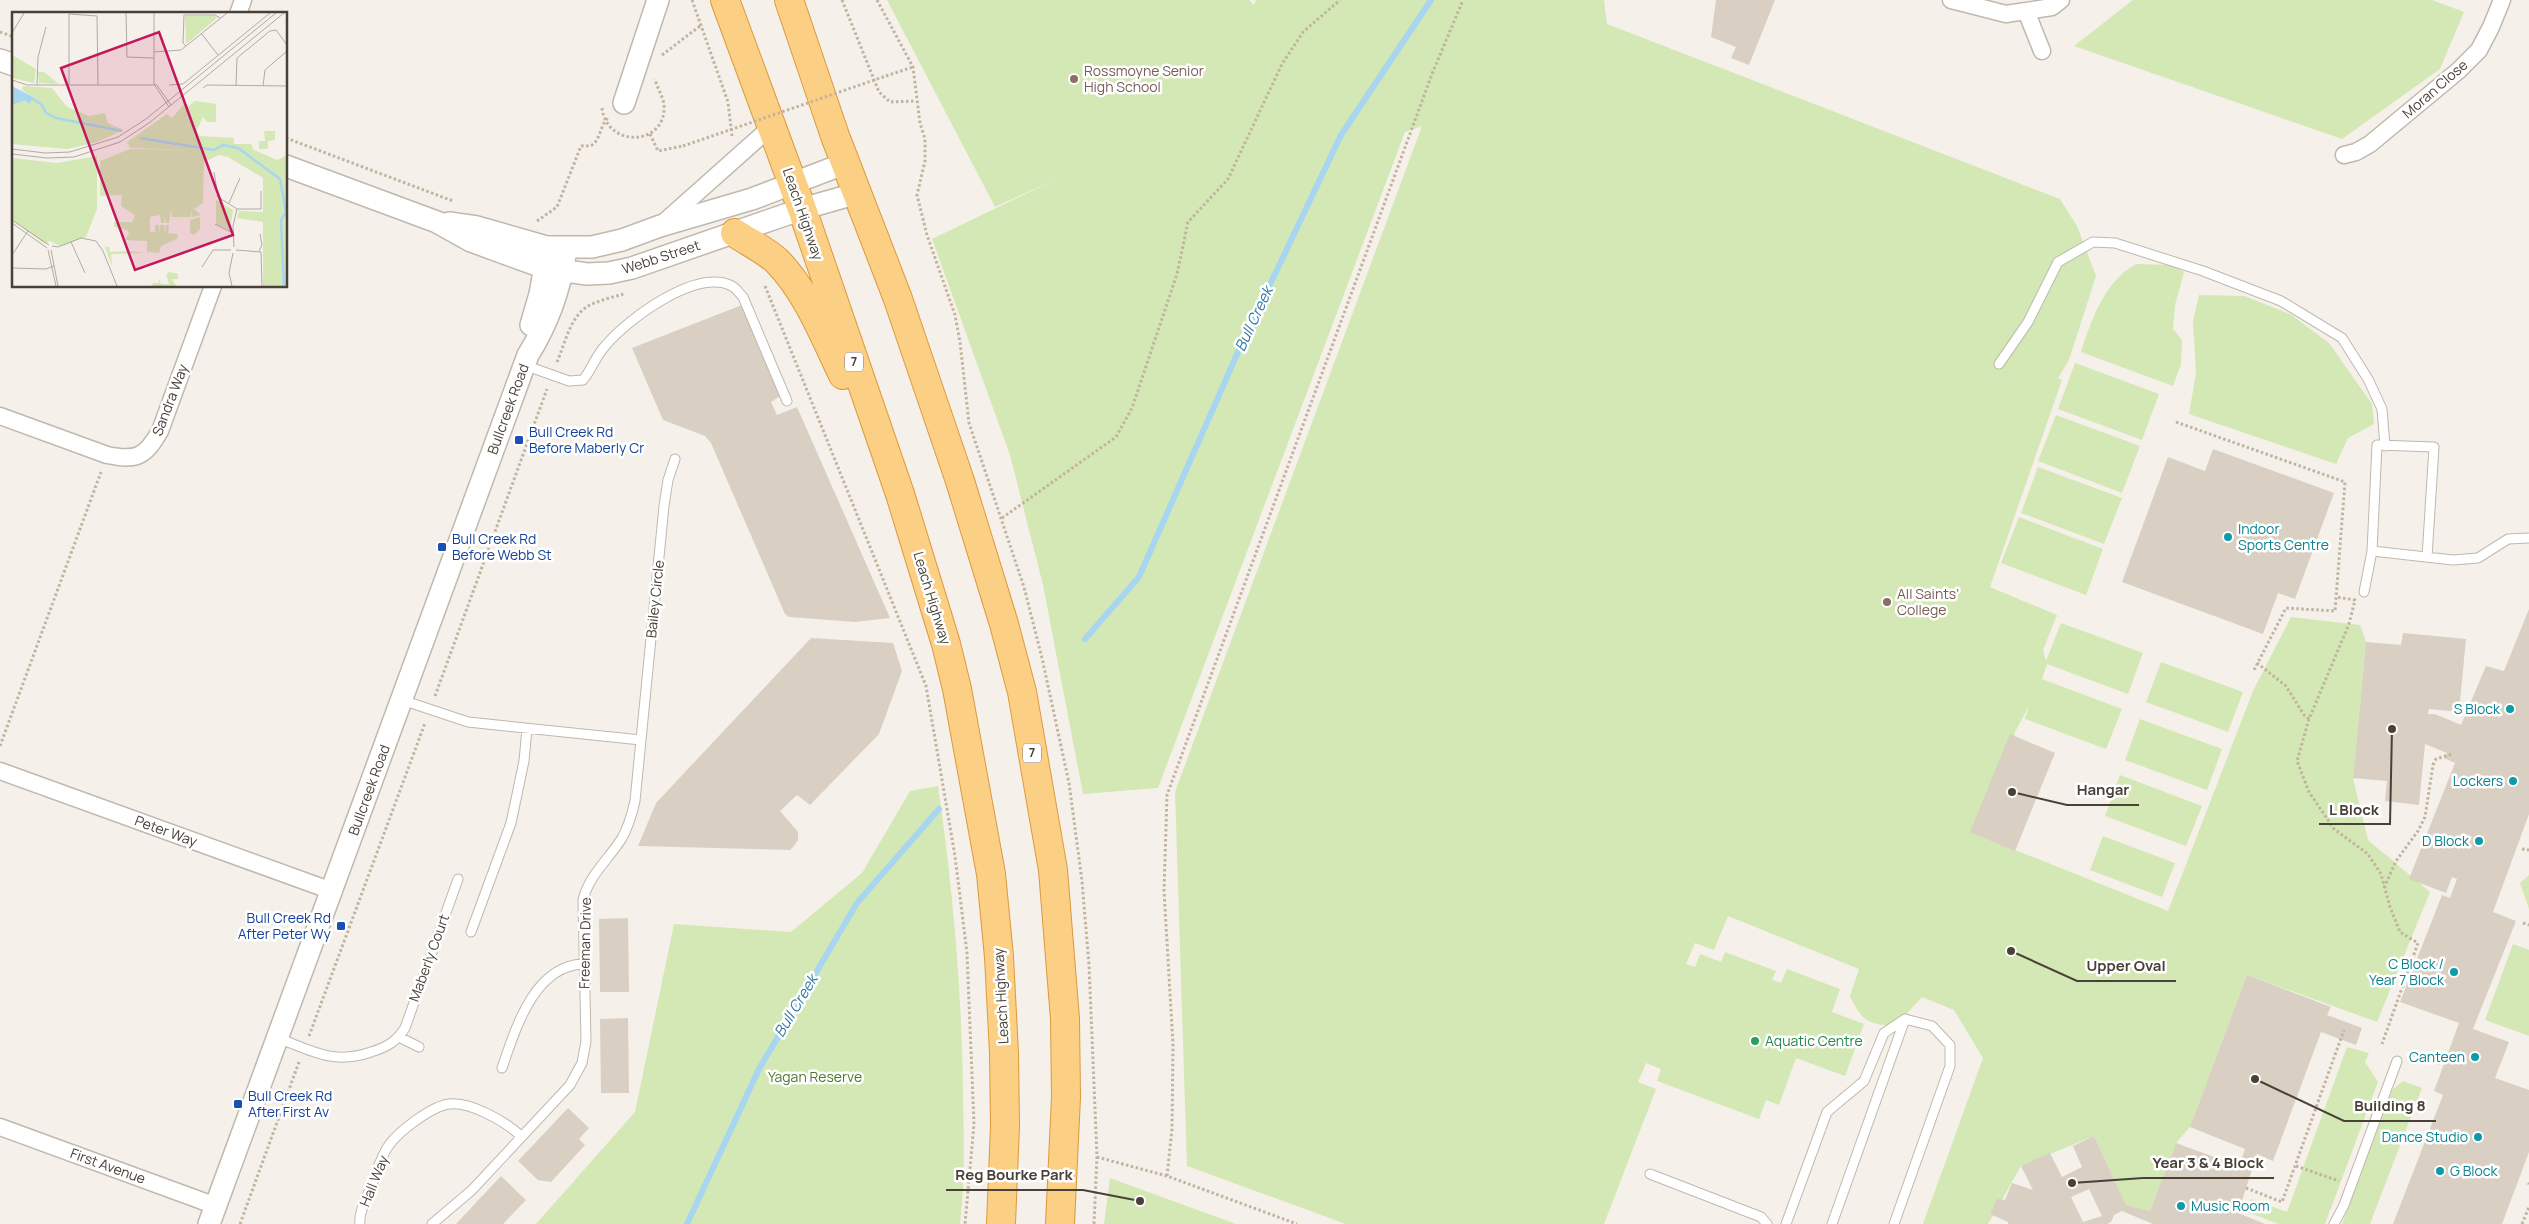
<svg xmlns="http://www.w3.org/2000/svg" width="2529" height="1224" font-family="Manrope,sans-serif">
  <rect width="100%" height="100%" fill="#f5f1ea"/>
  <path fill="#d3e8b4" d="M887,0H1249L1254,5L1256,0H1604L1607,24L2060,199L2077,226L2096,276L2069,360L2058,378L2062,380L1990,587L2057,615L2043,650L2046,661L2061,623L2143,653L2128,694L2047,664L2042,679L2122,709L2106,749L2025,719L2029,706L2015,732L2008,762L2003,845L2168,911L2253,691L2291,617L2360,625L2366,642L2353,778L2368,840L2430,892L2377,1022L2247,975L2190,1127L2176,1143L2150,1211L2126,1205L2094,1136L2021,1166L1988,1224H1923L1983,1058L1954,1010L1922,997L1895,1026C1867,1024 1862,1021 1850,996L1859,969L1728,916L1714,950L1695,943L1686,964L1695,967L1700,954L1721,962L1725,952L1776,971L1772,980L1781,983L1787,969L1840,989L1832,1012L1864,1024L1845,1076L1796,1058L1779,1105L1766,1100L1759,1119L1657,1081L1661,1069L1646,1063L1638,1082L1656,1089L1604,1224H1346L1187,1166L1175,792L1422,126L1405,132L1158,788L1083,794L1043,585L1010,455L932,239L1065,175L995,207Z
    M2133,0H2432L2464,12L2440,69L2342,139L2074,46Z
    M2136,264L2172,265L2184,272L2175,305L2173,329L2182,340L2181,364L2173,386L2081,352C2091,320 2105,281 2136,264Z
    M2199,295L2244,296L2290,314L2329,343L2372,404L2374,424L2348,438L2336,464L2189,414L2196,373L2193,322Z
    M2075,363L2159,394L2142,440L2058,409Z
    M2056,415L2140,446L2122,493L2038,461Z
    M2038,467L2122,498L2104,544L2021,513Z
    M2019,517L2103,549L2086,595L2001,563Z
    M2161,662L2243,692L2228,732L2146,702Z
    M2140,719L2222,749L2207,790L2125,760Z
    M2120,775L2202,806L2186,846L2105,816Z
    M938,786C953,889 962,991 963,1095C964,1138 965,1182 960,1224H536L635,1112L674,924L791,932L862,873L910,791Z
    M2103,836L2175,863L2162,897L2090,870Z
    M2529,875V909L2520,883Z
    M2513,944L2529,950V1036L2485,1020Z
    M2347,1047L2369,1053L2365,1062L2378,1082L2325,1224H2279L2247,1212L2251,1199L2287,1212Z
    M2403,1081L2422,1088L2370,1224H2342L2393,1089Z
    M1110,1178L1236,1224H1104Z"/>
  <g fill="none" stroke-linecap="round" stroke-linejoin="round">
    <path stroke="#a8d6f0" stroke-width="6" d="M1085,639L1139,577L1238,352L1341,135L1431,0
      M687,1224L759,1069L857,903L939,809"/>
  </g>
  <path fill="#d9cfc2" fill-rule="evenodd" d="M1716,0H1775L1749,65L1731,58L1736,47L1711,37Z
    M742,305L780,396L771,402L777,415L797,407L890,618L855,622L789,617L785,614L711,443L705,436L663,420L632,348Z
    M2213,449L2334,493L2295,599L2278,593L2263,634L2122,582L2168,457L2205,471Z
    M2529,609V814L2493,912L2516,921L2473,1029L2509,1042L2495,1078L2529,1090V1152L2502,1224H2393L2443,1095L2434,1091L2459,1023L2400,1002L2442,895L2450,898L2457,879L2452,877L2446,893L2409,879L2455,763L2444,758L2447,753L2425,744L2419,805L2385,801L2387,781L2353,778L2366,642L2401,645L2403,633L2466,639L2459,712L2429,709L2428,714H2435L2461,725L2486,666L2504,671Z
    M811,638L893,643L902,671L879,734L810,805L797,795L780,811L798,832V840L794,846L790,850L638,846L656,803Z
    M2010,734L2055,753L2015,851L1970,832Z
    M628,918L629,992H600L599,919Z
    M2247,975L2331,1007L2327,1015L2362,1028L2356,1045L2321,1032L2273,1161L2257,1154L2238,1213L2265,1224H2153L2122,1211L2114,1215L2111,1222L2107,1224H2008V1222L1990,1214L1997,1199L2005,1200L2012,1183L2033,1190L2021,1166L2050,1153L2062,1177L2082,1167L2073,1146L2094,1136L2126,1205L2150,1211L2176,1143L2239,1166L2245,1149L2190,1127ZM2089,1189L2102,1216L2083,1222L2071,1197Z
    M628,1018L629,1093H601L600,1019Z
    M568,1108L589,1128L579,1139L585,1145L551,1182L538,1180L518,1161Z
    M501,1176L526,1200L503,1224H456Z"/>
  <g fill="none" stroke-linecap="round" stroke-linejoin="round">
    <defs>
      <path id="service" d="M1999,364L2028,322L2058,262L2093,242L2115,243L2203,271L2281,301L2342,338L2368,379L2382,409L2385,446
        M524,365L569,381L583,380C592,369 596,355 606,345C628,319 696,268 732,286C736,288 739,293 743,297L787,401
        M2427,557L2434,447L2377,445L2372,551L2453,560L2478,558L2508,539L2529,538
        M2364,592L2372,551
        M402,700L468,722L641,740
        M471,932L511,823L524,761L527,729
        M399,1037L419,1047
        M278,1038C312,1051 334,1065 371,1052C387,1047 396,1042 405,1028L458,879
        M502,1068C515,1031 533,966 583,964
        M1650,1174L1761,1217L1767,1224
        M360,1224C358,1213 368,1195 372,1184C377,1171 381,1156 389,1145C399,1131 432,1106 449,1104C470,1101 506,1122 521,1136
        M432,1224L472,1190L570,1085L582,1063L586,1041L583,900C589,875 609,859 622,838C629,826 632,814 635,801L664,506L668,480L675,459
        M1786,1224L1827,1112L1864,1081L1884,1033L1905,1019L1932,1026L1950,1045V1066L1894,1224
        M1832,1224L1905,1019
        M2334,1224L2344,1205L2397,1061"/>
      <path id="minor" d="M1951,0L2006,14L2052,7L2061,0
        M2026,11L2042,51
        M238,14L243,0
        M2344,155L2356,152L2370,144L2458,71L2479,50L2491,27L2502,0
        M662,224L772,126
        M0,416L107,455C137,461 145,457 160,431L213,286
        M0,771L332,891
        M0,1127L216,1206"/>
      <path id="tertiary" d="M0,60L14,65
        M624,103L658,0
        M286,166L437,222L471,241L545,268L587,274L609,273L632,268L802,209L858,193
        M449,223L477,227L547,247H592L622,240L660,226L752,199L846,163
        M531,325L540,294L547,255
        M209,1224L528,355C548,323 561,286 566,249"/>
      <path id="trunk" d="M725,0L802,209L900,494L946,644L957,689L991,874L999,957L1004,1053L1005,1126L1001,1224
        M789,0L835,136L898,299L960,481L1004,624L1022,692L1053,870L1065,1019L1066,1097L1060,1224
        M735,233C748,242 765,250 777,261C808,293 824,336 843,375"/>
    </defs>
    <use href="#service" stroke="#c0b8ac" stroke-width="11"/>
    <use href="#minor" stroke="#c0b8ac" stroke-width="19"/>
    <use href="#tertiary" stroke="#c0b8ac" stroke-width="24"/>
    <use href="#trunk" stroke="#dc993d" stroke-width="30"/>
    <path stroke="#c2b39e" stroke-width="3" stroke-dasharray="2.5 2.5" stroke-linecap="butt" d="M692,0L728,102L732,136
      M842,0L879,92L890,102L916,101
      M877,0L913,67L920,123L925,139V161L917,195L927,235L955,315L960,342L969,423L1024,587L1042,658L1069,783L1082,881L1089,965L1097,1157L1094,1224
      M0,32L14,37
      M662,55L700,26
      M886,76L913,67
      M602,108C607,149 667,146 664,105C663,96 657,88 655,79
      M650,134L658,151L683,146
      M286,138L453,201
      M537,221L557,207L581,146C585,145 589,147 592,145C601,139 600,124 609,117
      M765,286L926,686L955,856L967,953L974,1124L965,1224
      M557,362C565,344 570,315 590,305C600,300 613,297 624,294
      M2176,422L2345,482L2335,611L2286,608L2253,672
      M1002,518L1116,437L1132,408L1177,274L1188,222L1228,179L1282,64L1303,32L1340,0
      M2257,663L2286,686L2304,715L2309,719L2349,624L2355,600L2336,597
      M435,696L547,389
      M2309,719L2297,761L2309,792L2334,829L2368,854L2381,874L2390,907L2400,932L2418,943L2382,1044
      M0,746L101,472
      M2522,849L2529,850
      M2384,888L2396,861L2418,831L2425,817L2433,765L2436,759L2452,754
      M2523,923L2529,925
      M309,1036L425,723
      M2409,1053L2442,1064
      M1097,1157L1167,1176L1297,1224
      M2296,1166L2339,1181
      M1167,1176L1172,1129L1173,1044L1164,891L1167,795L1432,74L1463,0
      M2528,1183L2529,1184
      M2246,1188L2282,1202L2344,1030
      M240,1224L299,1062
      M2522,1224L2529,1207"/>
    <use href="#service" stroke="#fff" stroke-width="9"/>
    <use href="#minor" stroke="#fff" stroke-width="16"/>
    <use href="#tertiary" stroke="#fff" stroke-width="21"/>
    <use href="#trunk" stroke="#fcd084" stroke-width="28"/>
    <path stroke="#c2b39e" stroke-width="3" stroke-dasharray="2.5 2.5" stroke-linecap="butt" d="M683,146L886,76"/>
  </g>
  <g fill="#8d6e63" stroke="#fff" stroke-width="2">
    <circle cx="1074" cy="79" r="5"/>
    <circle cx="1887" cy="602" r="5"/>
  </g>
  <g fill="#1a4fb4" stroke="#fff" stroke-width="2">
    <rect x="514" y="435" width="10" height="10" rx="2.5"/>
    <rect x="437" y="542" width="10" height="10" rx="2.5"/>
    <rect x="336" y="921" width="10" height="10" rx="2.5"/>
    <rect x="233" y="1099" width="10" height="10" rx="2.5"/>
  </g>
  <g fill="#0f9aa8" stroke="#fff" stroke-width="2">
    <circle cx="2228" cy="537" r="5"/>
    <circle cx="2510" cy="709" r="5"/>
    <circle cx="2513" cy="781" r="5"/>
    <circle cx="2479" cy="841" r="5"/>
    <circle cx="2454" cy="972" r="5"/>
    <circle cx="2475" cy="1057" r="5"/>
    <circle cx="2478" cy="1137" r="5"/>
    <circle cx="2440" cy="1171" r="5"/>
    <circle cx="2181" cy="1206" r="5"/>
  </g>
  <circle fill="#2e9e5b" stroke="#fff" stroke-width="2" cx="1755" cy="1041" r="5"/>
  <g text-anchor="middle" stroke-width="5" stroke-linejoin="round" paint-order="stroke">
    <g fill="#fff" stroke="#807a74" stroke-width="1">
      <rect x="845" y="352.5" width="18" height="19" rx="4"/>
      <rect x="1023" y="743.5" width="18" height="19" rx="4"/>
    </g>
    <g font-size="12" font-weight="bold" fill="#494138">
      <text x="854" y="366">7</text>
      <text x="1032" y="757">7</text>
    </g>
    <g font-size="14" fill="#785e54" stroke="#fff" text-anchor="start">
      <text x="1084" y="76">Rossmoyne Senior<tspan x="1084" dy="16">High School</tspan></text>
      <text x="1897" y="599">All Saints’<tspan x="1897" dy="16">College</tspan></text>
    </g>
    <g font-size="14" fill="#494138" stroke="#fff">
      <text transform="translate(2435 89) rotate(-41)" y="5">Moran Close</text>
      <text transform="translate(803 214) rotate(71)" y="5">Leach Highway</text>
      <text transform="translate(661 257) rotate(-18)" y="5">Webb Street</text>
      <text transform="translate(170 400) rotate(-69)" y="5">Sandra Way</text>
      <text transform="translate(508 409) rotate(-70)" y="5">Bullcreek Road</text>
      <text transform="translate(932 598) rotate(73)" y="5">Leach Highway</text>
      <text transform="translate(655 599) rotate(-84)" y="5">Bailey Circle</text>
      <text transform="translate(369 790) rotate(-70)" y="5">Bullcreek Road</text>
      <text transform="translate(166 831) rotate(20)" y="5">Peter Way</text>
      <text transform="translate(585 943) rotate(-89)" y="5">Freeman Drive</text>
      <text transform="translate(429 958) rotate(-70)" y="5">Maberly Court</text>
      <text transform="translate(1001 996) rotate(-93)" y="5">Leach Highway</text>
      <text transform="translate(108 1166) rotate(20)" y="5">First Avenue</text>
      <text transform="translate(374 1181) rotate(-68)" y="5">Hall Way</text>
    </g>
    <g font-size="14" fill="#164399" stroke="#fff" text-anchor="start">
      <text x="529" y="437">Bull Creek Rd<tspan x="529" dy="16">Before Maberly Cr</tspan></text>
      <text x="452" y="544">Bull Creek Rd<tspan x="452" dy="16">Before Webb St</tspan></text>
      <text x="331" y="923" text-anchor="end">Bull Creek Rd<tspan x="331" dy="16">After Peter Wy</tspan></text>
      <text x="248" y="1101">Bull Creek Rd<tspan x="248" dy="16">After First Av</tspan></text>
    </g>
    <g font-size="14" fill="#0d838f" stroke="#fff" text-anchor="end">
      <text x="2238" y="534" text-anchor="start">Indoor<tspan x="2238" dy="16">Sports Centre</tspan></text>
      <text x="2500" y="714">S Block</text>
      <text x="2503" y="786">Lockers</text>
      <text x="2469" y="846">D Block</text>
      <text x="2444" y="969">C Block /<tspan x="2444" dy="16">Year 7 Block</tspan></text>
      <text x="2465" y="1062">Canteen</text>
      <text x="2468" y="1142">Dance Studio</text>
      <text x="2450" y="1176" text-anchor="start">G Block</text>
      <text x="2191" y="1211" text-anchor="start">Music Room</text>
    </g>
    <g font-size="14" fill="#27864d" stroke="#fff" text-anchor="start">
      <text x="1765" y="1046">Aquatic Centre</text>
    </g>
    <g font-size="14" fill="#4d7b2b" stroke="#fff">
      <text x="815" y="1082">Yagan Reserve</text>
    </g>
    <g font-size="15" font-style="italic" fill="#2e78a4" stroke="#fff">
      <text transform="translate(1254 319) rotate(-65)" y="5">Bull Creek</text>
      <text transform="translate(796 1006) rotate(-59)" y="5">Bull Creek</text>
    </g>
  </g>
  <g transform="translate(12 12)">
    <rect width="275" height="275" fill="#f5f1ea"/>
    <path d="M173,4H203L205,6L174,32ZM0,43L24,57L22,71L0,66ZM26,60H32L47,72L27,71ZM11,74L40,76L55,95L77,104L93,101L96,111L112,118L85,130L55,137L0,132V93L21,85L10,78ZM183,89L204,92V110H195L191,105L184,120L188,124L222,126V132H239L242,138L265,148L275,143V274H251V210L225,206L227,199L251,200V166L216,145L207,143L192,150L191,191L182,197L189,203L180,205L179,196V205H160L159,197L157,211H154L153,204L152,211H149L148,203L138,205V220H143V213H147L148,221V213H152L153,221L154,213H157L156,221L165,222L166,226L149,234L147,241L135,240V229L113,228L117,221L115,218L102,215V210H120L123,203L109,194L110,183L88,184V149L118,137L178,138L118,136L115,130L155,102L160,106L173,91L177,94ZM252,119H263V128L256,129V137H247V129H253ZM85,144V197L74,225L48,234L38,229L33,232L0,208V146L45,151ZM204,188L221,198L218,218L204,212ZM188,205V217L182,223L178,221V208ZM93,235H97L98,240L115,239L117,235V239L132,241L99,242L100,254ZM157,260L166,262V267H160L164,274H139L141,271H147V266L149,272H157L154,263Z" fill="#d3e8b4"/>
    <path d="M0,74L21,85L18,91H15L14,88L0,93Z" fill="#a8d6f0"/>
    <path fill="none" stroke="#a8d6f0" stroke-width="2.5" d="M20,86L30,93L34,101L44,106L110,119M128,126L202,138L211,133L226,136L268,167L274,200L269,208L272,274"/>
    <path fill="none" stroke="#b0aba3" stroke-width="1" d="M114,1L115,45L142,46M142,1V72L157,95M57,2L85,4L86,73M0,21L12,1M189,21L206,43M174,34L171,31L172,3H203L208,6M142,40L169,38L215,1M0,68L15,73H144M144,72L159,93M25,73L26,45L34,15M57,73V2M157,73L171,72L258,1M224,74L225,46L258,19L264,18L275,33M251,74L253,58L275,39M191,76L195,73L275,74M0,137L33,141L58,140L106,125L134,107L264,1M0,142L35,146L62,145L108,130L137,111L272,1M202,160L206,185L225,197H249V179M217,191L228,166M0,208L37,233M0,211L35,236M203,212L221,221M59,230L73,261M40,234L46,235L69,226L84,229L91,239L105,274M222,235L221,214L225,197M36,238L44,274M39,238L46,274M224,238L249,240L250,274M247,239L250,233L248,222M0,243L16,219M190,255L201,238H219M0,256L34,257L42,254M220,274L217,261L221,241"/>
    <path fill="#c2185b" fill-opacity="0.15" stroke="#c2185b" stroke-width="2.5" d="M147,20L221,223L123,258L49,56Z"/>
    <rect width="275" height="275" fill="none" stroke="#494138" stroke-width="2.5"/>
  </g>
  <path fill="none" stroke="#494138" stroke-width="2" d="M2012 792L2067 805H2139M2392 729L2390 824H2319M2011 951L2077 981H2176M2255 1079L2344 1121H2436M2072 1183L2143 1178H2274M1140 1201L1083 1190H946"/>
  <g fill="#494138" stroke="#fff" stroke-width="2">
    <circle cx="2012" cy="792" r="5"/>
    <circle cx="2392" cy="729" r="5"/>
    <circle cx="2011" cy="951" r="5"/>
    <circle cx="2255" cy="1079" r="5"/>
    <circle cx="2072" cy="1183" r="5"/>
    <circle cx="1140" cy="1201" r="5"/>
  </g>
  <g font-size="15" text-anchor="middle" font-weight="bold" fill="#494138" stroke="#fff" stroke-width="5" stroke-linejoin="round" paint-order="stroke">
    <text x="2103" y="795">Hangar</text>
    <text x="2354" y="815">L Block</text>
    <text x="2126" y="971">Upper Oval</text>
    <text x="2390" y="1111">Building 8</text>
    <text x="2208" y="1168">Year 3 &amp; 4 Block</text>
    <text x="1014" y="1180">Reg Bourke Park</text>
  </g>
</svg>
